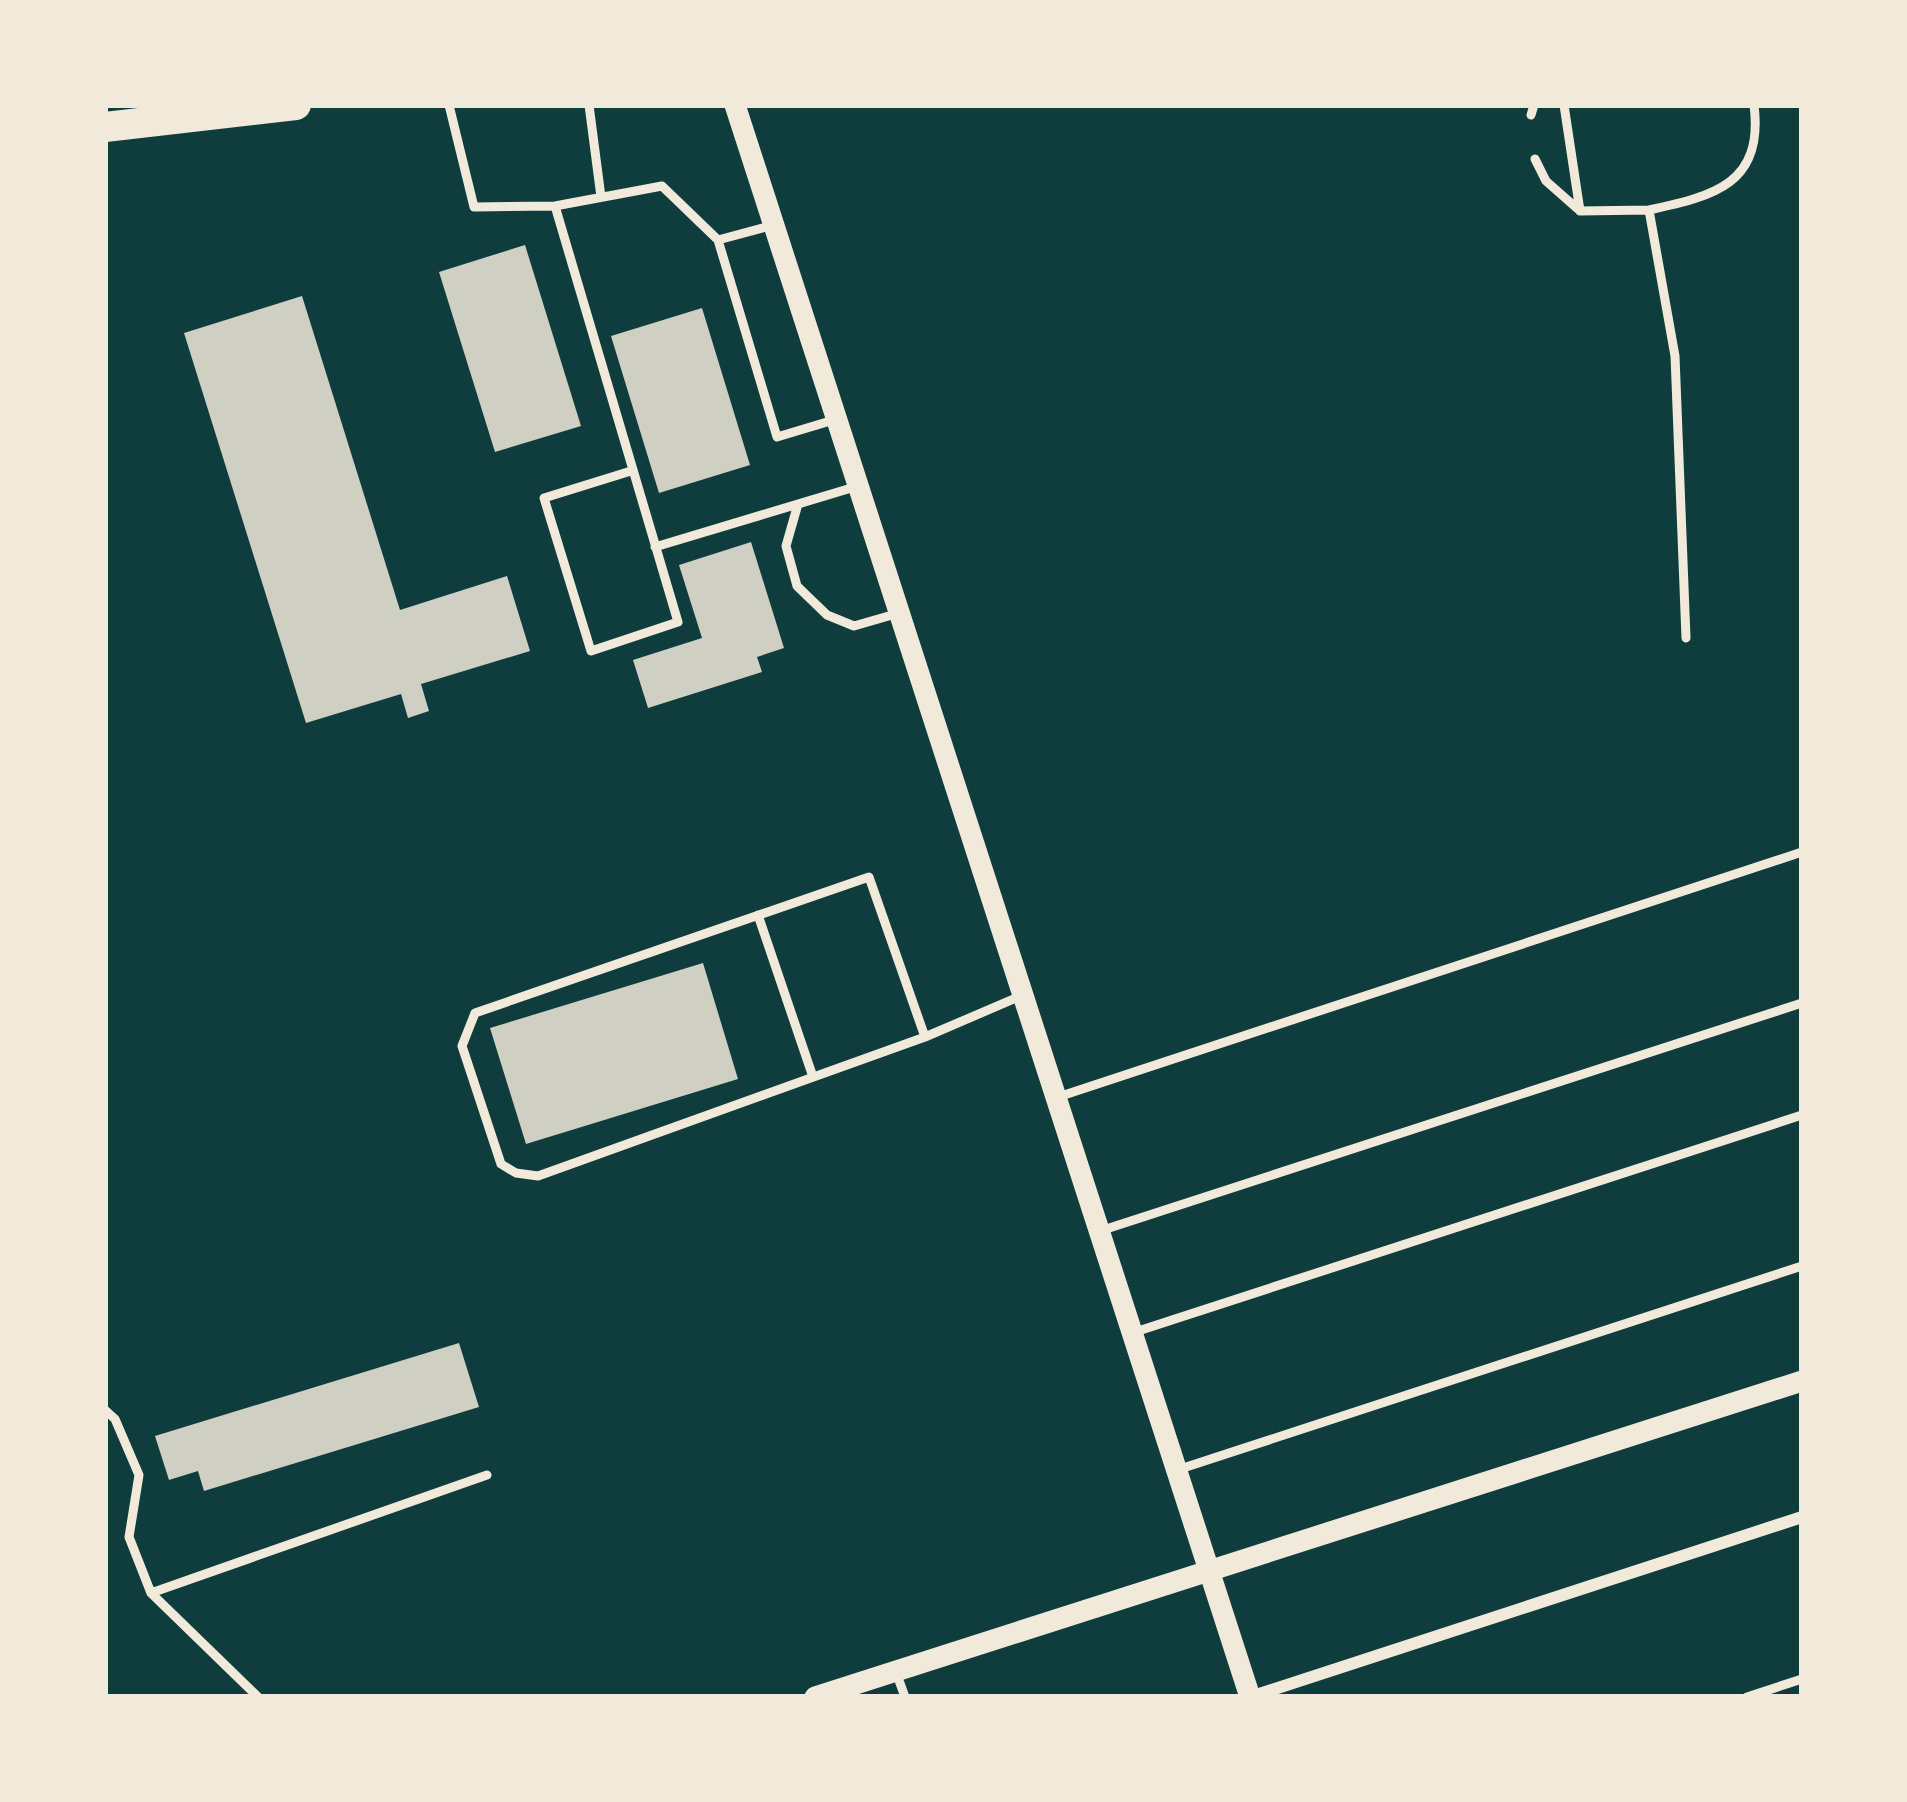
<svg xmlns="http://www.w3.org/2000/svg" width="1907" height="1802" font-family="'Golos Text',sans-serif">
  <rect width="100%" height="100%" fill="#0f3d3e"/>
  <path fill="#cfcfc3" d="M525,245L581,426L495,452L439,272Z
    M302,296L400,610L507,576L530,651L421,684L429,711L408,718L401,694L306,723L184,333Z
    M702,308L750,465L659,493L611,336Z
    M751,542L784,648L757,657L762,672L648,708L633,660L702,638L679,565Z
    M703,963L738,1079L526,1144L490,1028Z
    M459,1343L479,1407L204,1491L198,1471L169,1480L155,1436Z"/>
  <g fill="none" stroke-linecap="round" stroke-linejoin="round">
    <path stroke="#f1e9da" stroke-width="9" d="M449,105L474,207L555,206L678,622L591,651L544,498L631,471
      M589,105L601,197
      M1564,105L1580,211L1649,210L1675,356L1686,638
      M1531,115L1534,105
      M1535,159L1546,181L1580,211
      M555,206L662,186L718,240L777,437L837,419
      M1649,210C1714,196 1764,184 1754,105
      M718,240L770,226
      M798,504L786,546L797,586L827,615L854,626L899,613
      M655,547L858,486
      M758,915L813,1077
      M925,1037L538,1176L516,1173L501,1164L462,1046L475,1013L869,877L925,1037L1023,995
      M1055,1098L1802,852
      M1100,1231L1802,1003
      M1132,1333L1802,1115
      M105,1410L115,1419L139,1475L129,1537L151,1593L258,1697
      M1180,1469L1802,1266
      M151,1593L487,1475
      M896,1672L905,1697
      M1747,1697L1802,1679"/>
    <path stroke="#f1e9da" stroke-width="12" d="M1250,1697L1802,1517"/>
    <path stroke="#f1e9da" stroke-width="21" d="M735,105L1250,1697
      M815,1697L1802,1381"/>
    <path stroke="#f1e9da" stroke-width="30" d="M105,127L296,105"/>
  </g>
  <rect width="1907" height="1802" fill="none" stroke="#f1e9da" stroke-width="216"/>
</svg>
